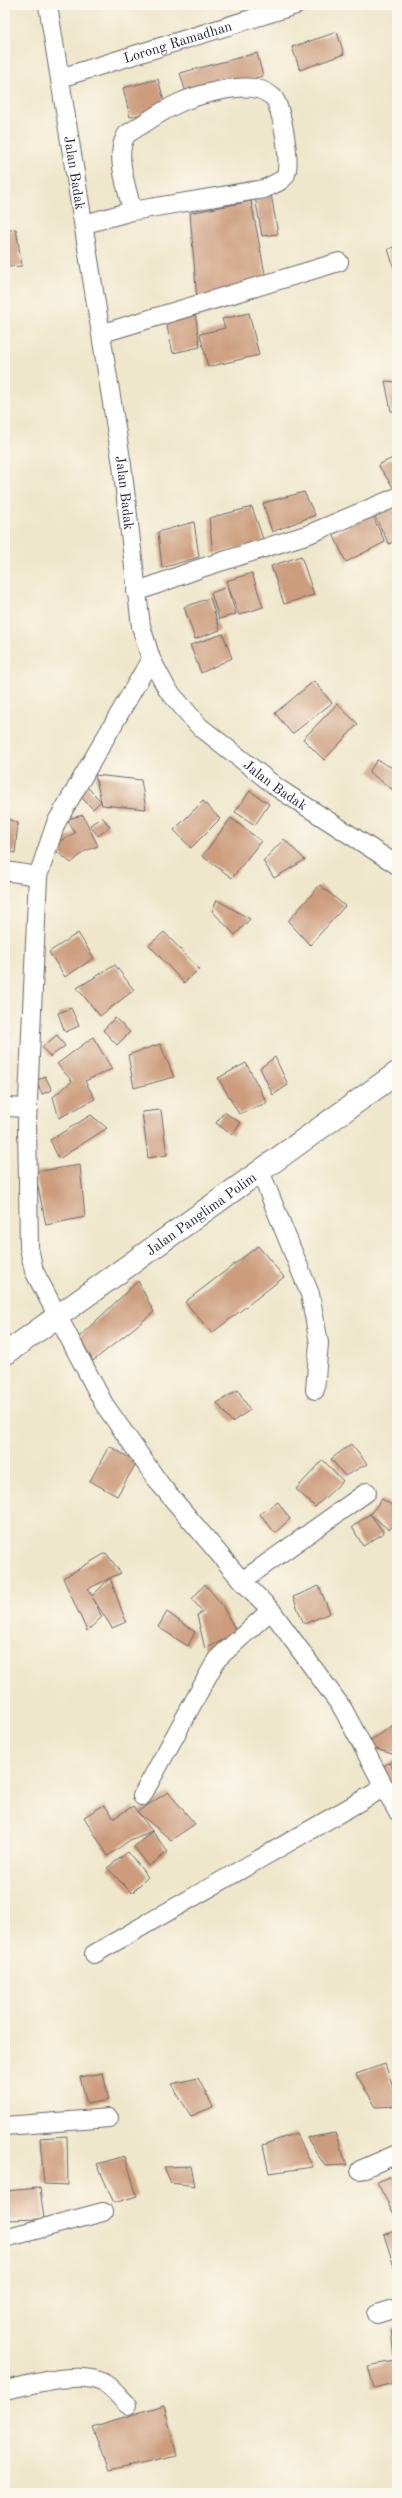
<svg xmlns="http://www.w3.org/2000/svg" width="402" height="2498" font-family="'Old Standard TT',serif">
  <rect width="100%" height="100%" fill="#fbf7ec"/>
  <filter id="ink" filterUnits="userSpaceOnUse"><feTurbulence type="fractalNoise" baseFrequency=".025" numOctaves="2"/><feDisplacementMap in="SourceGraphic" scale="8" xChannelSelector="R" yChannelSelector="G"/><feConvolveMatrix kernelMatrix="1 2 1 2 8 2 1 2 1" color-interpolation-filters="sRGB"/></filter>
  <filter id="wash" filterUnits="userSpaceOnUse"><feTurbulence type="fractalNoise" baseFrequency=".012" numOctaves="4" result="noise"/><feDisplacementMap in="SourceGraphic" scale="16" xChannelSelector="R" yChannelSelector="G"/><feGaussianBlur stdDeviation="0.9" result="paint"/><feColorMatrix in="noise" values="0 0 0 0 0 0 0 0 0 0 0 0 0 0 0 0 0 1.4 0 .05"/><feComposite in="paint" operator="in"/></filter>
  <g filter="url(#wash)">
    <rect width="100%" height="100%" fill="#efe7cb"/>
    <g id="blocks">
      <path fill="#cc9c7d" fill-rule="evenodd" d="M337,32L344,54L300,70L292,47Z
        M257,53L263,76L187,96L180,73Z
        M158,79L166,108L130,117L123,88Z
        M271,194L278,234L262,236L255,197Z
        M251,201L266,279L197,300L190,213Z
        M16,229L22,266L5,267V231Z
        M397,246V278L388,249Z
        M195,312L200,347L173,353L166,322Z
        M249,313L259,355L208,367L200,334L225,328L222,319Z
        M385,381L397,382V411H391Z
        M397,456V485L393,487L378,465Z
        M304,492L315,515L272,532L263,503Z
        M397,505V540L389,544L375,517Z
        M252,507L264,542L213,554L209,518Z
        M372,515L385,542L346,562L333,534Z
        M194,522L199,557L162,568L158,532Z
        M301,556L314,595L284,604L271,566Z
        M252,573L263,607L239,615L226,581Z
        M227,587L236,614L219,619L211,593Z
        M210,598L220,630L195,639L184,607Z
        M223,634L232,658L201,673L190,645Z
        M314,681L332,703L292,734L275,713Z
        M337,704L358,724L324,760L303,739Z
        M377,760L397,770V793L369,772Z
        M95,775L141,780L146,809L102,805Z
        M85,785L101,801L93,809L77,793Z
        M250,791L269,804L255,825L235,812Z
        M203,801L220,819L191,848L174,830Z
        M83,815L98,846L85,851L71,863L50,846L75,833L67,819Z
        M102,817L110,827L98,836L90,825Z
        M5,818L18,823L15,853L5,851Z
        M231,818L261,841L232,878L202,856Z
        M284,839L305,860L274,878L263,861Z
        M320,885L345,906L310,945L288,921Z
        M217,900L250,919L235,935L212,911Z
        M164,932L199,969L184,983L149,945Z
        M78,933L94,958L65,977L49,952Z
        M115,965L134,990L100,1016L77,988Z
        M71,1008L79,1026L65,1032L58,1013Z
        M115,1018L130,1032L117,1045L103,1030Z
        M57,1035L65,1046L50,1057L42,1047Z
        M93,1037L112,1069L85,1081L95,1099L59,1118L53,1097L72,1081L57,1064Z
        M160,1044L174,1077L134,1088L128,1055Z
        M275,1057L288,1085L273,1095L260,1068Z
        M246,1063L267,1103L239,1114L218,1078Z
        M45,1076L52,1090L42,1094L36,1081Z
        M161,1110L167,1155L148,1158L142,1112Z
        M224,1112L241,1123L232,1135L216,1123Z
        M91,1115L107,1128L59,1159L50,1140Z
        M80,1165L85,1217L46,1225L35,1172Z
        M258,1246L284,1277L212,1333L185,1302Z
        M138,1281L154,1312L93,1361L79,1337Z
        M238,1390L250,1410L232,1422L217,1403Z
        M351,1444L367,1464L345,1476L331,1459Z
        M109,1446L137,1462L117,1496L90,1481Z
        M323,1460L343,1481L315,1507L296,1489Z
        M382,1499L397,1508V1522L389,1530L370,1514L384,1533L363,1546L352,1527L370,1514Z
        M278,1502L290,1519L275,1533L260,1514Z
        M106,1553L121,1573L110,1578L126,1622L112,1628L93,1598L102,1617L87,1631L63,1578ZM110,1578L92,1596L88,1589Z
        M205,1584L222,1605L237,1633L205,1649L197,1615L203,1612L192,1599Z
        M319,1586L330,1613L304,1624L293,1597Z
        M167,1612L195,1632L188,1646L158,1627Z
        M397,1723V1750L392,1754L363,1745Z
        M397,1758V1770L389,1763Z
        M389,1763L397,1775V1791L389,1795L378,1769Z
        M168,1792L195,1824L171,1840L137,1812Z
        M104,1805L114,1818L133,1806L152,1831L130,1840L108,1856L84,1817Z
        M152,1831L168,1852L149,1866L134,1847Z
        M128,1852L148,1877L132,1893L107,1868Z
        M385,2064L397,2098V2106L376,2107L356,2074Z
        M103,2073L109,2100L87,2104L80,2077Z
        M198,2078L213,2107L191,2116L171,2084Z
        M296,2133L313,2167L269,2173L263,2145Z
        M335,2133L347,2165L325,2166L307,2138Z
        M67,2136L68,2185L44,2184L40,2138Z
        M125,2156L137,2196L114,2203L97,2164Z
        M191,2166L195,2186L171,2183L164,2167Z
        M397,2174V2220L377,2182Z
        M40,2188L44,2219L5,2220V2191Z
        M397,2230V2276L384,2235Z
        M391,2328H397V2361H394L397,2382L374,2388L368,2366L394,2361Z
        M164,2405L177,2456L109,2471L92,2427Z"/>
    </g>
  </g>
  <g filter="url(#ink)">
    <use href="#blocks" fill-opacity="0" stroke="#6a676d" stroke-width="1"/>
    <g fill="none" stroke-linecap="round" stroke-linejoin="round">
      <defs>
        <g id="street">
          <path id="s1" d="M48,5L122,465L141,626L151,659L167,689L199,726L279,789L397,865"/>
          <path id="s2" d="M60,78L296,5"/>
          <path d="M85,224L132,211L264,189C271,185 283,182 286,174C291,161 282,107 273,97C268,93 260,89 254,88C235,85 196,95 179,103C161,111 144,124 127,134C113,154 128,189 132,211"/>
          <path d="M103,333L339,262"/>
          <path d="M136,592L198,569L309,534L397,497"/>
          <path d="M151,659L56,823L38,876L27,1123L29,1248L34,1271L104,1404L160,1484L242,1581L271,1610L343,1709L397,1811"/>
          <path d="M5,871L38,876"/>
          <path d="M5,1107L28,1108"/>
          <path d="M260,1171L310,1294L319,1343L315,1390"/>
          <path d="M242,1581L367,1492"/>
          <path d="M142,1796L217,1659L271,1610"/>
          <path d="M94,1954L385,1787"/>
          <path d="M5,2126L109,2118"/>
          <path d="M360,2170L397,2154"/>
          <path d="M5,2238L103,2212"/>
          <path d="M377,2314L397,2308"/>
          <path d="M5,2390C31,2385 82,2369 106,2384C114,2389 121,2399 128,2405"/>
        </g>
        <g id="secondary">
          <path id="s3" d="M5,1354L397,1073"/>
        </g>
      </defs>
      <use href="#street" stroke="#6a676d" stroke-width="20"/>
      <use href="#secondary" stroke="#6a676d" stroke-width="24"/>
      <use href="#street" stroke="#fff" stroke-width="18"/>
      <use href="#secondary" stroke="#fff" stroke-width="22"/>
    </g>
  </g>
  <g text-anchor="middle" stroke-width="3" stroke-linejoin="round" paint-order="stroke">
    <g font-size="14" fill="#22223b" stroke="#fbf7ec">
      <text dy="5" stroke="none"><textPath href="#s2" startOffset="123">Lorong Ramadhan</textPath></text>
      <text dy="5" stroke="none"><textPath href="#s1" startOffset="170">Jalan Badak</textPath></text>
      <text dy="5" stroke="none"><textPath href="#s1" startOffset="494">Jalan Badak</textPath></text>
      <text dy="5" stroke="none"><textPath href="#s1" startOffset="842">Jalan Badak</textPath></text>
      <text dy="5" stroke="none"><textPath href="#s3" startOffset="241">Jalan Panglima Polim</textPath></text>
    </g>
  </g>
  <rect width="402" height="2498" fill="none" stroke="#fbf7ec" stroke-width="20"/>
</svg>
